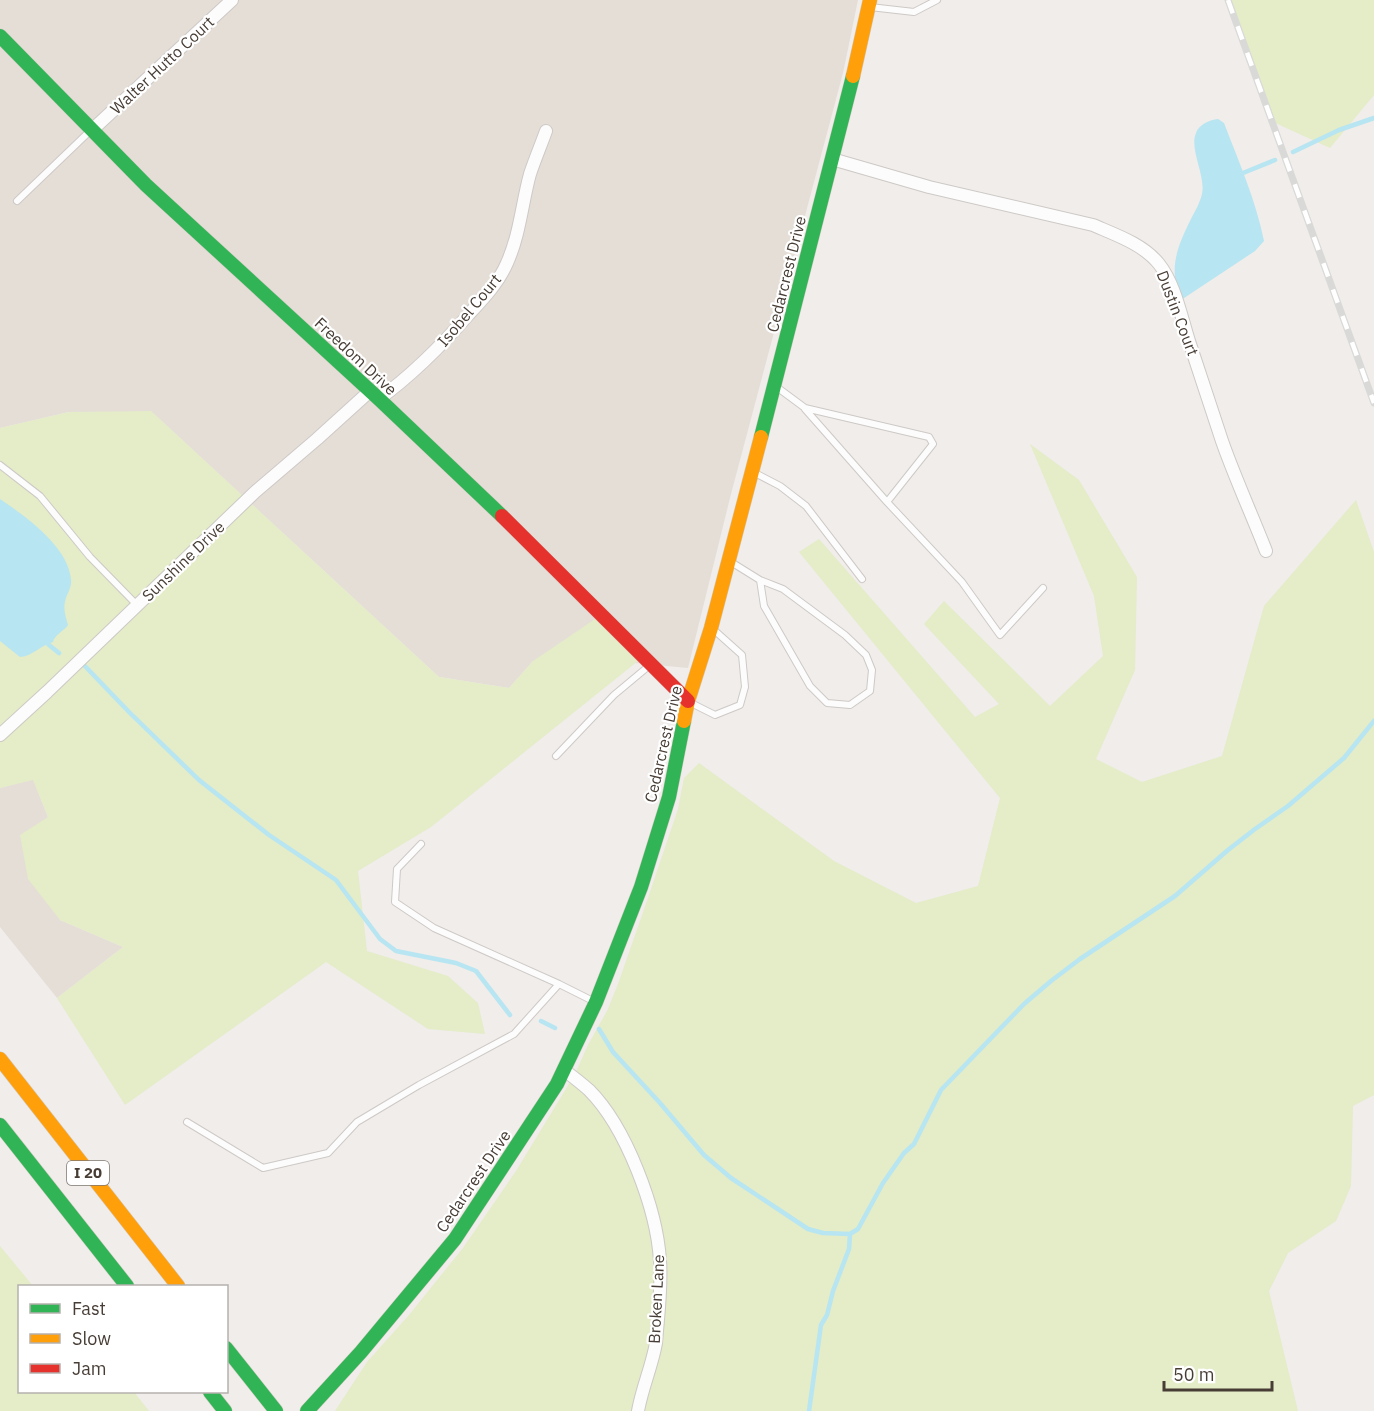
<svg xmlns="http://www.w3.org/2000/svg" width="1374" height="1411" font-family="'IBM Plex Sans',sans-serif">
  <rect width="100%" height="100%" fill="#f0edea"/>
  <path fill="#e5ded7" d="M0,0H858L843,73L731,494L688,668L635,663L533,661L509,688L439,677L154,414L69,412L0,428Z
    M33,779L48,817L60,920L123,947L57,998L0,927V788Z"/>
  <path fill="#e4ecc8" d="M1228,0H1374V95L1330,148L1271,121Z
    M151,411L439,677L509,688L533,661L601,615L643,657L431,827L358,871L367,951L448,976L478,1003L485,1034L428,1029L326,962L125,1105L57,998L123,947L60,920L28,879L20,835L48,817L33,780L0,788V428L69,412Z
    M1030,444L1079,480L1137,577L1135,670L1096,759L1142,782L1222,756L1264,606L1356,500L1374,552V1095L1353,1106L1351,1186L1336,1221L1288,1253L1269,1291L1298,1411H335L367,1362L409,1315L463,1248L516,1171L575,1074L588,1045L608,1009L618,984L648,898L678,809L684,778L699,763L834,861L916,903L978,886L1000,798L799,552L819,539L975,717L999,704L924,624L944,601L1050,706L1103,656L1094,596Z
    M0,1246L33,1286H20V1392H134L149,1411H0Z"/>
  <path fill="#b7e5f1" d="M1218,119L1224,123C1239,162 1256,201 1264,241L1255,251L1181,300C1168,269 1177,247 1191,219C1195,211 1200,203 1202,194C1206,176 1189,149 1196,133C1199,124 1210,120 1218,119Z
    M0,499C25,516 69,547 71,580C72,588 66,595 65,602C63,609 66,618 68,625C63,632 55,634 53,642C41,645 33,656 20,657L0,641Z"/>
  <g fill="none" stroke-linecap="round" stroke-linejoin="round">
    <path stroke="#b7e5f1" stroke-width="4.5" d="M1293,152L1339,130L1374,118
      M1243,173L1275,160
      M45,641L49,645L59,653
      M82,663L129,712L199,780L269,835L336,880L380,939L396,951L456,963L476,971L510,1015
      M541,1021L555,1028
      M599,1029L613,1052L660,1103L704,1155L731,1178L808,1229L823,1233L850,1234L858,1229L883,1183L904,1153L914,1144L941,1090L1024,1004L1051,981L1080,959L1175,896L1228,850L1255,829L1288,806L1344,758L1374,721
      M809,1411L821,1325L827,1315L833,1291L849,1249L850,1234"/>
    <defs>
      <path id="lane" d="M870,7L914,12L937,0
        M17,201L91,130
        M778,388L805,408L929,437L933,444L887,502L962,582L1000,635L1043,588
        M805,409L887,502
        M0,465L40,496L90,557L137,605
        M755,473L780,486L806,506L862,579
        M731,562L760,580L783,589L845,635L866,655L872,670L870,691L850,705L827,703L810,686L764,606L760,580
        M691,703L715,715L740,705L745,687L742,655L714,630
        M556,756L614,695L650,665
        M421,844L397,869L395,902L434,928L559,984L595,1002
        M187,1122L263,1168L328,1153L357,1122L419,1085L514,1034L559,984"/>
      <path id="street" d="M92,130L232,0
        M832,159L929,187L1093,225C1116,235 1143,244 1159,264C1175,284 1181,316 1189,341C1200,374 1211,408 1222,441C1235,478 1252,515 1266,551
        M379,399C412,375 442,345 469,314C483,299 499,282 507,263C520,234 522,203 530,174C535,159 541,145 546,131
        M0,735L47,692L255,492L317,439L370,391
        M564,1070C572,1076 581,1083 589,1090C626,1127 657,1209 660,1261C662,1288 658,1316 656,1343C652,1366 642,1388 638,1411"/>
      <path id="fast" d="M0,36L146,185L379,399L502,516
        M761,437L853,76
        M0,1125L127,1286
        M226,1348L276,1411
        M210,1392L225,1411
        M307,1411L361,1352L455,1239L557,1084L596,1002L641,887L669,797L684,721"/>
      <path id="slow" d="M853,76L870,0
        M684,721L688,701L711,628L761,437
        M0,1059L178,1286"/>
      <path id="jam" d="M502,516L688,701"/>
    </defs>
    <use href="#lane" stroke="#cdc9c6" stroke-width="8"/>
    <use href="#street" stroke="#cdc9c6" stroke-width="14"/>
    <use href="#fast" stroke="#d2cac2" stroke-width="15"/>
    <use href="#slow" stroke="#d2cac2" stroke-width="15"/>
    <use href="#jam" stroke="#d2cac2" stroke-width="15"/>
    <use href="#lane" stroke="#fdfcfc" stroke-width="6"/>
    <use href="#street" stroke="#fdfcfc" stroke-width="12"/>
    <use href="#fast" stroke="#30b455" stroke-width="14"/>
    <use href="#slow" stroke="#ff9f0a" stroke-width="14"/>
    <use href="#jam" stroke="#e5322d" stroke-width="14"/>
    <defs>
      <path id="rail" d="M1228,0L1374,403"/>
    </defs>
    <use href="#rail" stroke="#d9d9d8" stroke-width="7"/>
    <use href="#rail" stroke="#fff" stroke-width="4.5" stroke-dasharray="14" stroke-linecap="butt"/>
  </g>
  <g text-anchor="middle" stroke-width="4.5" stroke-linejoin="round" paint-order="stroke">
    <rect fill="#fff" stroke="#7e7772" stroke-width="1.5" x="67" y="1161" width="42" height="24" rx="4.5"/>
    <g font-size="15" font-weight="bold" fill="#473d35">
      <text x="88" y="1178">I 20</text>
    </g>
    <g font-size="16" fill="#473d35" stroke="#fff">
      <text transform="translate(162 65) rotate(-43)" y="6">Walter Hutto Court</text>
      <text transform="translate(786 274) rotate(-76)" y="6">Cedarcrest Drive</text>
      <text transform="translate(469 310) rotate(-50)" y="6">Isobel Court</text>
      <text transform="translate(1178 313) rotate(69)" y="6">Dustin Court</text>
      <text transform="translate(356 356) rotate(43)" y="6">Freedom Drive</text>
      <text transform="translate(183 561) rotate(-44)" y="6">Sunshine Drive</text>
      <text transform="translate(663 744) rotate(-77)" y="6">Cedarcrest Drive</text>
      <text transform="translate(473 1181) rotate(-56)" y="6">Cedarcrest Drive</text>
      <text transform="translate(656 1299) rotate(-87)" y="6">Broken Lane</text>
    </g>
  </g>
  <rect x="18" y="1285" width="210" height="108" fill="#ffffff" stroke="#b5b1ae" stroke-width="1.5"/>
  <rect x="30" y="1304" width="30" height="9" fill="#30b455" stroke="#b5b1ae" stroke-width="1.5"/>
  <text x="72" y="1315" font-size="18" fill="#473d35">Fast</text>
  <rect x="30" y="1334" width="30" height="9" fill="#ff9f0a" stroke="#b5b1ae" stroke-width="1.5"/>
  <text x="72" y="1345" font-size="18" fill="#473d35">Slow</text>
  <rect x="30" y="1364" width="30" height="9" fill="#e5322d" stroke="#b5b1ae" stroke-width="1.5"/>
  <text x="72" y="1375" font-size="18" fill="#473d35">Jam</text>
  <path d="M1164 1381v9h108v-9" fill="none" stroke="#473d35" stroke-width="3"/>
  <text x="1173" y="1381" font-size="18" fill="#473d35" stroke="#ffffff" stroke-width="4.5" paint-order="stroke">50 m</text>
</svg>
